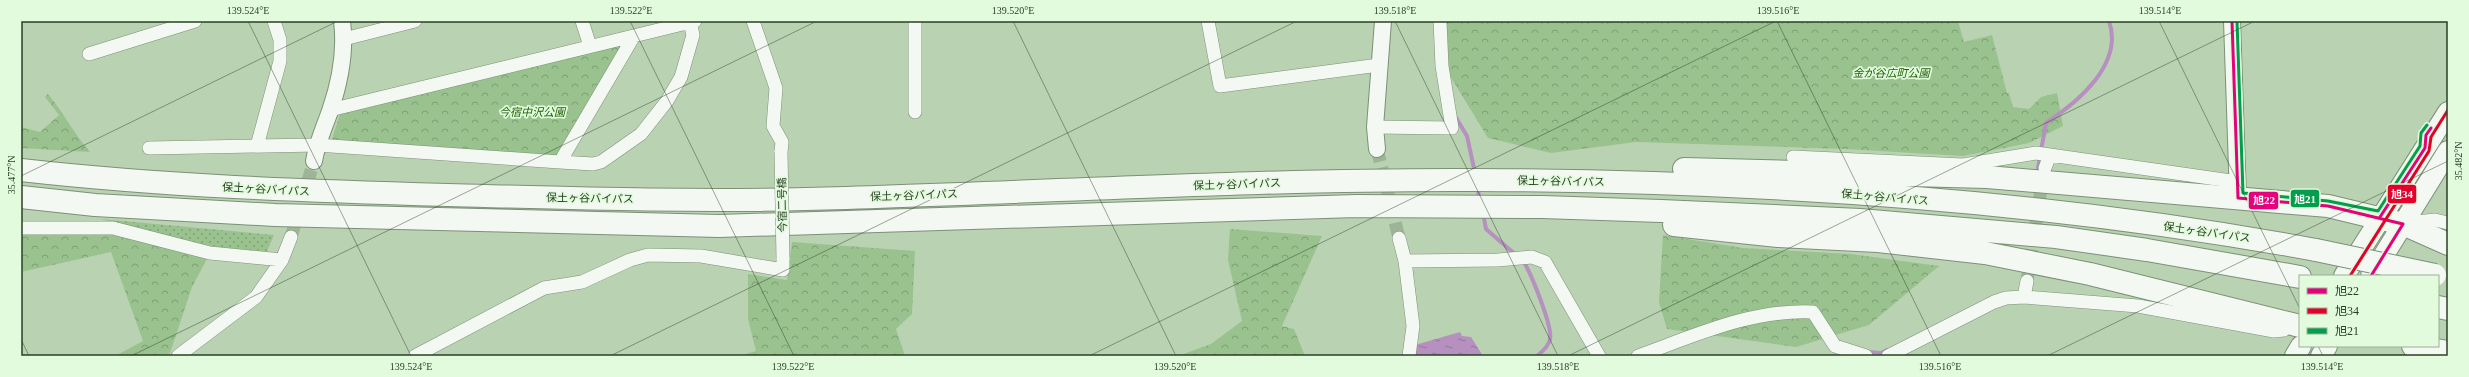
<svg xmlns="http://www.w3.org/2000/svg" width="2469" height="377" font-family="'Times New Roman','Noto Sans JP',serif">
  <defs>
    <pattern id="grass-dots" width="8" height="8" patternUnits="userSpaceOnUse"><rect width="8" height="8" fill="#99c28e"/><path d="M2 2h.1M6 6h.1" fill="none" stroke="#7d9f74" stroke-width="1.8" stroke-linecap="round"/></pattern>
    <pattern id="forest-crowns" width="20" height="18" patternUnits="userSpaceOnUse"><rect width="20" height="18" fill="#99c28e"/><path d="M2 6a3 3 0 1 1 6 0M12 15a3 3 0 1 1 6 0" fill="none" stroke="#7d9f74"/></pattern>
    <pattern id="water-ripples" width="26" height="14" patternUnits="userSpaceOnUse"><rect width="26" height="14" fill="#b690bf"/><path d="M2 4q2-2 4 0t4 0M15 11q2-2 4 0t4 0" fill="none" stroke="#94779b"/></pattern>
  </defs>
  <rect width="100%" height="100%" fill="#b9d3b2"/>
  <path fill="url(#grass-dots)" d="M101,219L274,235L267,251C209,248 155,238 101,219Z"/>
  <path fill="url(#forest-crowns)" d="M1444,21H1958L1964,42L1992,35L2007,93H2009L2013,107L2029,109L2041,97L2057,93L2063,126L2029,143L1963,156L1846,149L1636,142L1551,153L1488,138L1447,71Z
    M622,45L559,154L551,157L331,142L340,114Z
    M48,94C64,113 74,134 90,152L21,148V127L40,132L59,115L45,97Z
    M1230,229L1322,236L1282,326L1294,329L1305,356H1178L1211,344L1242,321L1228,260Z
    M113,232L208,257L192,287L170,353L165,356H115L143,341L111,252L21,272V233Z
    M1663,235L1743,248L1851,254L1939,266L1869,325L1796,347L1667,329L1659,302Z
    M792,242L915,251L912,314L896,329L905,356H738L756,351L748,319V274L787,280Z"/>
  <path fill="url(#water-ripples)" d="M1460,332L1462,336L1471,337L1483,356H1413L1415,345Z"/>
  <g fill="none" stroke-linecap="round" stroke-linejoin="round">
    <path stroke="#b690bf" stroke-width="4" d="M1455,116L1467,136L1475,173
      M2038,168L2046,123C2078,102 2124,64 2109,21
      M1477,186L1480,201
      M1483,213L1486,229L1517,256
      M1522,260C1530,269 1553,328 1550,339C1549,346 1542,352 1537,356
      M1867,352L1881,353L1887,350"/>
    <path stroke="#9db596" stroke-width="13" stroke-dasharray="13 6" stroke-linecap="butt" d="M1377,149L1399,238
      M291,237L314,161
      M2027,281L2043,176"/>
    <defs>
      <path id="minor" d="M582,21L590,46
        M753,21L776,88L773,126L782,142L781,152
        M1208,21L1220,86L1379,65
        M344,39L415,21
        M89,54L195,21
        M330,110L695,21
        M915,112V21
        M1375,127L1452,128L1442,66L1440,21
        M257,146L280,61V40L274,21
        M149,148L317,145L560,162L634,36
        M1793,157L1963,165L2036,153L2050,155
        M560,162L593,164L601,162L641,134L667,101L681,77L693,35L690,22
        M2045,168L2050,155L2238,182
        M2407,223L2435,220L2448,223
        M21,228H113L210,253L282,260
        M1399,238L1405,261L1413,326L1409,356
        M1405,261L1498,260L1532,257L1545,262L1599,356
        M2027,281L2024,297L2138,306L2274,331L2284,330
        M178,356L256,297L282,260L291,237
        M415,356L544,288L582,282L630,260L648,255L701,256L783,270V258
        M1638,356C1694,336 1751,309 1813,312L1835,346L1866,356
        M1888,356L1994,302L2006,298L2024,297"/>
      <path id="tertiary" d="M2232,21L2238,198
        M1377,149L1375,127L1383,21
        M314,161C317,143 324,128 330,111C340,82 346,52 342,21"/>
      <path id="primary" d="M2344,276L2448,112
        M2371,276L2448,151
        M2295,356L2301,346
        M2321,356L2327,346"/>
      <path id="motorway" d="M1684,169L1987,177L2328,206L2403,224L2448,244
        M21,170C163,186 305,191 448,195C567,198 687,202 806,199C1030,193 1253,179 1476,180C1756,181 2041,199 2316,250
        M21,197L95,205L275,215L719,226L1356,206L1542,207L1661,211L1860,220L2056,237L2147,250L2300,277
        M1674,225L1778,236L1878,241L1985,253L2090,274L2300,326
        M2438,307L2448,309
        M2413,346L2448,352"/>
    </defs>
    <use href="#minor" stroke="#7c9077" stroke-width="14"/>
    <use href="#tertiary" stroke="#7c9077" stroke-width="18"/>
    <use href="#primary" stroke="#7c9077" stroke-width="22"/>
    <use href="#motorway" stroke="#7c9077" stroke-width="24"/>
    <use href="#minor" stroke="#f4f8f3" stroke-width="13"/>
    <use href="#tertiary" stroke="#f4f8f3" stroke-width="16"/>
    <use href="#primary" stroke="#f4f8f3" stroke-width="20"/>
    <use href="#motorway" stroke="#f4f8f3" stroke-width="22"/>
    <defs>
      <path id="minor-bridge" d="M781,152L783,258"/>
      <path id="motorway-bridge" d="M2316,250L2435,275"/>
    </defs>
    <use href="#minor-bridge" stroke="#7c9077" stroke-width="14" stroke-linecap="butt"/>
    <use href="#motorway-bridge" stroke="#7c9077" stroke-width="24" stroke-linecap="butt"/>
    <use href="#minor-bridge" stroke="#f4f8f3" stroke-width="13"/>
    <use href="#motorway-bridge" stroke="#f4f8f3" stroke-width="22"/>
    <defs>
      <path id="bus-1" d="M2232,21L2238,198L2328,206L2403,224L2371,276
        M2380,217L2425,148L2426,135L2431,128"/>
      <path id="bus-2" d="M2350,276L2429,151L2431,137L2448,110"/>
      <path id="bus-3" d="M2237,21L2243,193L2328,201L2378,211L2420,146L2421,133L2427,125"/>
    </defs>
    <use href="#bus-1" stroke="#e2fbdc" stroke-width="6"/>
    <use href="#bus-2" stroke="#e2fbdc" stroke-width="6"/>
    <use href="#bus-3" stroke="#e2fbdc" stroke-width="6"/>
    <use href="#bus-1" stroke="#e5007d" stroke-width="3"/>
    <use href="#bus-2" stroke="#e4002b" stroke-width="3"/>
    <use href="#bus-3" stroke="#049c4d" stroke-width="3"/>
  </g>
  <path fill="none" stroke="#2b3f26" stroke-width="1" stroke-opacity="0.45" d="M248,21L411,356M630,21L794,356M1013,21L1176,356M1395,21L1558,356M1777,21L1941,356M2159,21L2300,309M21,176L338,21M21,339L29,356M2318,346L2323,356M131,356L817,21M610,356L1297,21M1089,356L1776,21M1568,356L2255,21M2047,356L2448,161"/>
  <g text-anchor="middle" stroke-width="3.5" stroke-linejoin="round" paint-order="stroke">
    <g font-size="11" font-style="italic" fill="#216008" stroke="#e2fbdc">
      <text x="1891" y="77">金が谷広町公園</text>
      <text x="532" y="116">今宿中沢公園</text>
    </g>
    <g font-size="11" fill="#2b3f26" stroke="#e2fbdc">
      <text transform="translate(1561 181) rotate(1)" y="4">保土ヶ谷バイパス</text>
      <text transform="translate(1237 184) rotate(-2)" y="4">保土ヶ谷バイパス</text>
      <text transform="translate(266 189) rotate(3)" y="4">保土ヶ谷バイパス</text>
      <text transform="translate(914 195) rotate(-2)" y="4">保土ヶ谷バイパス</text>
      <text transform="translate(1885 197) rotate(5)" y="4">保土ヶ谷バイパス</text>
      <text transform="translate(590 198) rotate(1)" y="4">保土ヶ谷バイパス</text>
      <text transform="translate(782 205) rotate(-91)" y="4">今宿二号橋</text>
      <text transform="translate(2207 232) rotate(8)" y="4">保土ヶ谷バイパス</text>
    </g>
  </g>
  <g stroke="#e2fbdc" stroke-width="1.5">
    <rect x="2387" y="184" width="30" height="20" rx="4" fill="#e4002b"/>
    <rect x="2290" y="189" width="30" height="19" rx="4" fill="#049c4d"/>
    <rect x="2248" y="191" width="31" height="19" rx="4" fill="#e5007d"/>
  </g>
  <g font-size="11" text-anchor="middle" font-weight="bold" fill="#fff">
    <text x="2402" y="198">旭34</text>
    <text x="2305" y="203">旭21</text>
    <text x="2264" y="204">旭22</text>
  </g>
  <rect width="2469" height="377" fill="none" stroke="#e2fbdc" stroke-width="44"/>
  <rect x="2299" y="275" width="140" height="72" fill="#e2fbdc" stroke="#99b093"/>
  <rect x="2307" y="288" width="20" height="6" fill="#e5007d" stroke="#99b093"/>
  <text x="2335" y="295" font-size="12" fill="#2b3f26">旭22</text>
  <rect x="2307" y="308" width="20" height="6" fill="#e4002b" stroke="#99b093"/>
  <text x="2335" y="315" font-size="12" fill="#2b3f26">旭34</text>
  <rect x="2307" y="328" width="20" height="6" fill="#049c4d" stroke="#99b093"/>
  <text x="2335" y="335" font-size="12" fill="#2b3f26">旭21</text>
  <rect x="22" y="22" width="2425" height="333" fill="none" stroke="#2b3f26" stroke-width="1.5"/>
  <g font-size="10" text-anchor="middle" fill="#2b3f26">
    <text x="248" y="14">139.524°E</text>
    <text x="631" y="14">139.522°E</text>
    <text x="1013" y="14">139.520°E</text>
    <text x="1395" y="14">139.518°E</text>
    <text x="1778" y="14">139.516°E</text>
    <text x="2160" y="14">139.514°E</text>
    <text transform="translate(2458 161) rotate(-90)" y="4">35.482°N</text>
    <text transform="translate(11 175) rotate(-90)" y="4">35.477°N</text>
    <text x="411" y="370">139.524°E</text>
    <text x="793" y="370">139.522°E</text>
    <text x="1175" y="370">139.520°E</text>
    <text x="1558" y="370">139.518°E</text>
    <text x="1940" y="370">139.516°E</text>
    <text x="2322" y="370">139.514°E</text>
  </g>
</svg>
